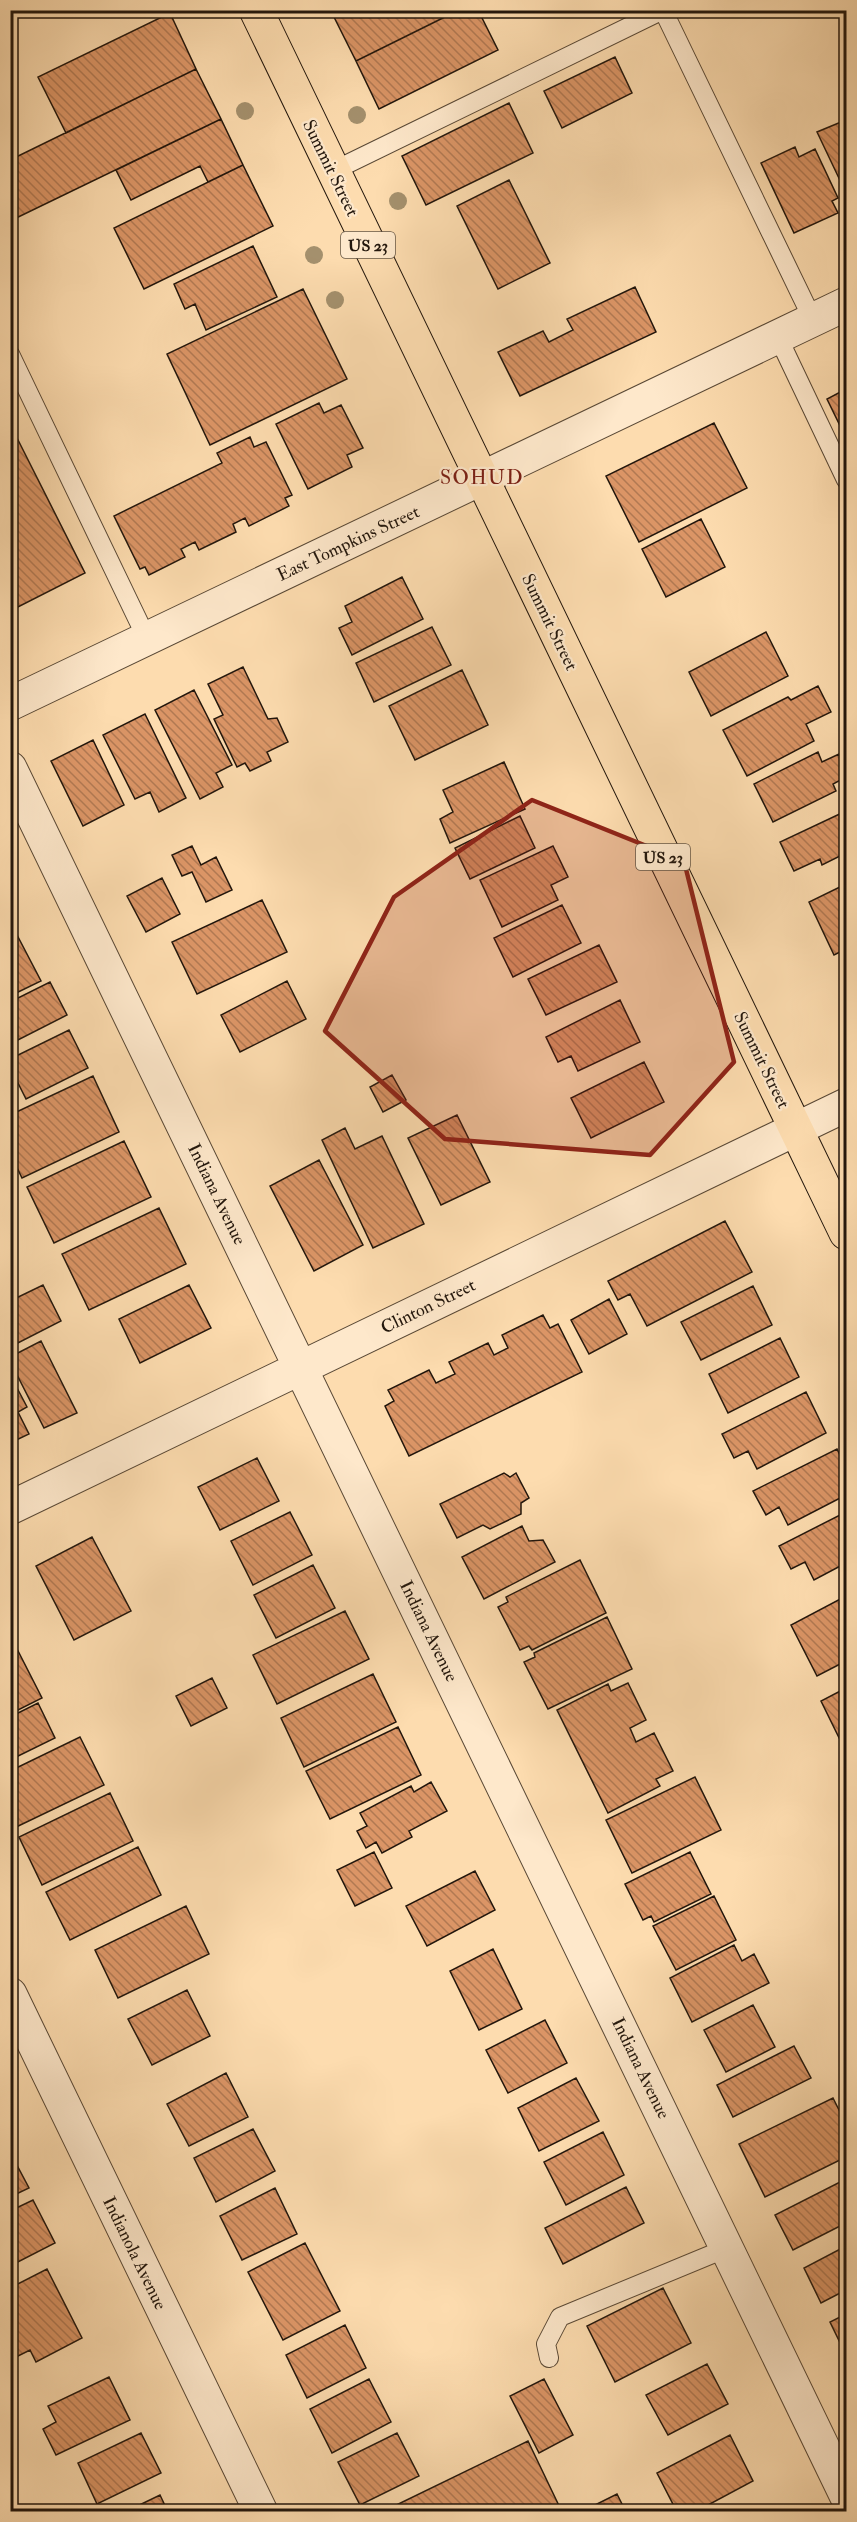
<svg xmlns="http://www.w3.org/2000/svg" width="857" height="2522" font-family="'IM FELL Double Pica',serif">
  <defs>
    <pattern id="building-back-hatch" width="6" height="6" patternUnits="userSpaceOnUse" patternTransform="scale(1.5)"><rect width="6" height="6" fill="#db9566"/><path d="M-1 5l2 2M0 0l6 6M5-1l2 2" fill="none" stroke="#b17952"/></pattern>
  </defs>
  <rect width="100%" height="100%" fill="#fddcaf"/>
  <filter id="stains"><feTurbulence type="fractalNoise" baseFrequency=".00333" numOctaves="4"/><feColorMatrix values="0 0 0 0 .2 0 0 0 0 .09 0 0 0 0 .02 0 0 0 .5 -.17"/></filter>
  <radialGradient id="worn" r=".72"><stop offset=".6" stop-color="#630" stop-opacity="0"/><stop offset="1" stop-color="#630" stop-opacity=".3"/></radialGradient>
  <path fill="url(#building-back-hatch)" stroke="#22160c" stroke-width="1.5" d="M337,10H459L356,61L332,13Z
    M459,10H478L498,50L379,109L356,61Z
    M170,13L196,69L66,133L38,77Z
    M615,57L632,93L562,128L544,91Z
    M196,69L221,119L10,221V160Z
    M509,103L533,153L426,205L402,156Z
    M221,119L243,165L208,182L200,166L131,200L116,170Z
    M841,122L846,134V193L817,132Z
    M795,147L799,157L815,149L838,198L832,201L838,213L794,233L761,163Z
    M243,165L273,226L144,289L114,228Z
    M509,180L550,263L498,289L457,206Z
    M253,246L277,297L206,330L195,304L185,309L174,284Z
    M635,287L656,332L520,396L498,352L543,331L549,342L573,330L567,319Z
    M303,289L347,379L210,445L167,354Z
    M846,389V438L827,399Z
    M319,403L324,413L341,405L363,448L347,455L352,467L308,489L276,424Z
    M714,423L747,488L639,542L606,476Z
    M10,424L85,573L10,611Z
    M250,437L254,447L266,442L292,495L285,498L289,506L249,526L245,518L233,524L236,532L199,550L195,542L181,549L185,557L149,575L145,567L140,569L114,516L222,463L217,453Z
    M701,519L725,567L666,597L642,549Z
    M402,577L423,619L352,655L339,628L352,622L345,606Z
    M432,627L451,665L374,702L356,663Z
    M766,632L788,676L711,716L689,672Z
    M243,667L268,719L277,718L288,742L267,752L271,761L250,771L245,763L237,767L214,719L223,715L208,684Z
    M462,670L488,725L415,760L389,706Z
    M818,686L831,712L806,724L814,741L747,776L723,730L788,697L791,700Z
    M194,690L232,765L216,773L223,787L200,799L155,710Z
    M145,714L186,798L159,812L150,792L135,799L103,735Z
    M93,740L124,805L83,826L51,761Z
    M818,752L822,762L839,754L846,769V777L833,784L836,791L773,822L754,784Z
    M504,762L525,809L450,843L440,819L453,812L443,790Z
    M846,811V853L822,865L820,859L794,871L780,842Z
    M520,816L535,848L470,879L455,848Z
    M192,846L201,865L216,857L232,890L206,902L192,872L182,876L172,855Z
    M553,846L568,877L551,885L558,900L502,927L480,880Z
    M162,878L180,914L146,932L127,896Z
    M846,884V949L834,955L809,902Z
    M262,900L287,952L197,994L172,942Z
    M562,905L581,943L513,977L494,938Z
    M16,933L41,981L10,996V936Z
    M599,945L617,982L546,1015L528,979Z
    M287,981L306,1019L240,1052L221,1015Z
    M50,982L67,1015L10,1044V1002Z
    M620,1000L640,1042L578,1071L571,1056L558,1062L546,1037Z
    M69,1030L88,1068L26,1099L10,1067V1059Z
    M644,1062L664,1102L591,1138L571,1098Z
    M392,1075L406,1100L383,1112L370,1087Z
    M93,1076L119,1132L22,1178L10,1153V1115Z
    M457,1115L490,1182L441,1205L408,1138Z
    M345,1128L355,1149L382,1136L424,1224L373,1248L322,1140Z
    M124,1141L151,1197L54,1243L27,1187Z
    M319,1160L363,1245L314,1271L270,1186Z
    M159,1208L186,1264L89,1310L62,1254Z
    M725,1221L752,1272L647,1326L630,1294L618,1300L608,1281Z
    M43,1285L61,1321L10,1347V1301Z
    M189,1285L211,1328L140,1363L119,1319Z
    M753,1286L772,1325L701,1360L681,1322Z
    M609,1299L627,1334L589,1354L571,1320Z
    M543,1315L550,1328L558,1324L582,1372L409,1456L385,1406L394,1401L388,1390L429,1370L436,1383L455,1374L449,1362L488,1343L494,1355L508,1348L502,1335Z
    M780,1338L799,1377L728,1413L709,1374Z
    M41,1341L77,1413L44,1428L10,1361V1357Z
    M16,1386L27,1407L18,1412L29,1434L10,1443V1389Z
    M806,1392L826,1433L757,1469L748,1451L734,1458L722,1434Z
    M837,1449L846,1468V1495L788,1525L779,1507L766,1515L753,1491Z
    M257,1458L279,1501L220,1530L198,1487Z
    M504,1473L510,1477L516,1473L529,1498L521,1503V1514L490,1529L483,1525L457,1538L440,1504Z
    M290,1512L312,1555L253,1585L231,1541Z
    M846,1512V1563L814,1580L805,1562L791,1569L779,1546Z
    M522,1526L529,1541L543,1540L555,1562L484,1599L462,1557Z
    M92,1537L131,1611L74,1640L36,1566Z
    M580,1560L606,1613L532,1650L529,1646L520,1650L498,1607L508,1602L506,1597Z
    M313,1565L335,1608L276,1638L254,1595Z
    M846,1596V1661L817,1676L791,1625Z
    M345,1611L369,1659L277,1704L253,1655Z
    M607,1617L632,1669L548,1709L524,1662L535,1657L534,1653Z
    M14,1643L42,1698L10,1714V1645Z
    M373,1674L396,1722L304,1767L281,1718Z
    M212,1678L227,1708L191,1726L176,1696Z
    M628,1683L646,1720L630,1728L636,1742L654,1733L673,1771L656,1779L660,1786L608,1813L557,1710L608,1684L611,1691Z
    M846,1688V1752L821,1701Z
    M38,1703L55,1738L10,1760V1717Z
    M398,1727L421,1775L330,1819L306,1771Z
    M80,1737L104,1785L12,1829L10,1771Z
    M695,1777L721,1830L632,1873L606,1820Z
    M431,1782L447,1811L409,1831L412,1837L382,1853L376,1842L366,1848L357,1831L367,1826L360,1813L411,1786L414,1792Z
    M110,1793L133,1841L42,1885L19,1837Z
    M138,1847L161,1895L70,1940L46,1892Z
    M374,1852L392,1888L355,1906L337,1870Z
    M690,1852L711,1894L654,1922L651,1916L643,1920L625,1884Z
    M475,1871L495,1910L427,1946L406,1906Z
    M714,1896L736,1940L676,1970L653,1926Z
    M186,1906L209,1954L118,1998L95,1950Z
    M734,1945L742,1961L754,1954L769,1983L692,2022L670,1978Z
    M493,1949L522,2009L479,2030L450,1971Z
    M187,1990L210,2036L152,2065L128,2019Z
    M753,2005L775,2047L726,2072L704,2030Z
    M545,2020L567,2063L508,2093L486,2050Z
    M794,2046L811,2078L733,2117L717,2085Z
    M226,2073L248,2117L189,2146L167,2104Z
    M576,2078L599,2121L539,2151L518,2108Z
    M833,2098L846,2124V2157L765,2197L739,2144Z
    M253,2129L275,2171L216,2202L194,2158Z
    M603,2132L624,2175L566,2205L544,2162Z
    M10,2152L29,2188L10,2197Z
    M846,2179V2223L793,2250L775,2215Z
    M626,2187L644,2223L563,2264L545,2228Z
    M275,2188L297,2234L242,2260L220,2216Z
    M33,2200L55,2243L10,2266V2211Z
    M305,2243L340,2311L283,2340L248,2272Z
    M846,2246V2290L821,2303L804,2268Z
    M47,2269L82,2338L36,2362L30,2350L10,2360V2288Z
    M663,2288L691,2343L615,2382L587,2326Z
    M846,2314V2355L830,2322Z
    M345,2325L366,2368L307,2398L286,2355Z
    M707,2364L728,2404L668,2435L646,2395Z
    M109,2377L130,2420L56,2455L43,2429L56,2422L48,2406Z
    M369,2379L391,2422L332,2453L310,2409Z
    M544,2379L573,2435L539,2453L510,2396Z
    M141,2433L161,2473L97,2504L78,2463Z
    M397,2433L419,2476L360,2505L338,2462Z
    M730,2435L753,2481L695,2512H677L657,2473Z
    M528,2441L562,2512H382Z
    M617,2494L626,2512H581Z
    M160,2495L168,2512H125Z"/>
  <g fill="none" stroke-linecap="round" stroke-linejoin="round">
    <defs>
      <path id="service" d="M663,10L813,320
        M333,171L663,10
        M778,337L846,480
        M10,354L147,639
        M549,2358L546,2344L560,2317L727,2248"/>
      <path id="minor" d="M10,704L846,304
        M10,768L846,2495
        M10,1508L846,1105"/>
      <path id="tertiary" d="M10,1994L261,2512"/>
      <path id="primary" d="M256,10L846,1233"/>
    </defs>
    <use href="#service" stroke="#594835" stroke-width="20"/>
    <use href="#minor" stroke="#594835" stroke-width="35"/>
    <use href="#tertiary" stroke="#594835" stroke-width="35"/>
    <use href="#primary" stroke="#22160c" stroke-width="35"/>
    <use href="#service" stroke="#fee8cb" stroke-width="18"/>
    <use href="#minor" stroke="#fee8cb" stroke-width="33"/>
    <use href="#tertiary" stroke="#fee8cb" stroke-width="33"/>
    <use href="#primary" stroke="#fddcaf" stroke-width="33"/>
  </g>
  <g fill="#a4906d">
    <circle cx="245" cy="111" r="9"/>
    <circle cx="357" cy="115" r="9"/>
    <circle cx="398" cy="201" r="9"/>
    <circle cx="314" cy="255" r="9"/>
    <circle cx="335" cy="300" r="9"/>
  </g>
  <path fill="#8f2418" fill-opacity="0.2" stroke="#8f2418" stroke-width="4.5" stroke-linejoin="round" d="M532,800L684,861L734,1062L650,1155L445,1139L325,1031L394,897Z"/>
  <g text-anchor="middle" stroke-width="4.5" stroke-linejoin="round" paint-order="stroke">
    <g fill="#fee8cb" stroke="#645545" stroke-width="1.5">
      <rect x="341" y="232" width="54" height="26" rx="4.5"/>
      <rect x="636" y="844" width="54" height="26" rx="4.5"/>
    </g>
    <g font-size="16" font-weight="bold" fill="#22160c">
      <text x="368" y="251">US 23</text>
      <text x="663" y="863">US 23</text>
    </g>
    <g font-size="18" fill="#22160c" stroke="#fee8cb">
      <text transform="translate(331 168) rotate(64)" y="6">Summit Street</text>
      <text transform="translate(348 543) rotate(-25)" y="6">East Tompkins Street</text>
      <text transform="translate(550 622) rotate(64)" y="6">Summit Street</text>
      <text transform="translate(762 1060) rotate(64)" y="6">Summit Street</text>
      <text transform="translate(217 1194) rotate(64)" y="6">Indiana Avenue</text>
      <text transform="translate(428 1306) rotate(-26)" y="6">Clinton Street</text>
      <text transform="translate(429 1631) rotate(64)" y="6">Indiana Avenue</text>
      <text transform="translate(641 2068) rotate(64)" y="6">Indiana Avenue</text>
      <text transform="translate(135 2253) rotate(64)" y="6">Indianola Avenue</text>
    </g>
    <g font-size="20" letter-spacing="1.5" fill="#7a1f14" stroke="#fee8cb">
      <text x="482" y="484">SOHUD</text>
    </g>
  </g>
  <rect width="857" height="2522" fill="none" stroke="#fddcaf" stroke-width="36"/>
  <rect x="12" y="12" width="833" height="2498" fill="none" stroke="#22160c" stroke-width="3"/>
  <rect x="18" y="18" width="821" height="2486" fill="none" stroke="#22160c" stroke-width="1.5"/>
  <rect width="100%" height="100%" filter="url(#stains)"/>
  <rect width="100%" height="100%" fill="url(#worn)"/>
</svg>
